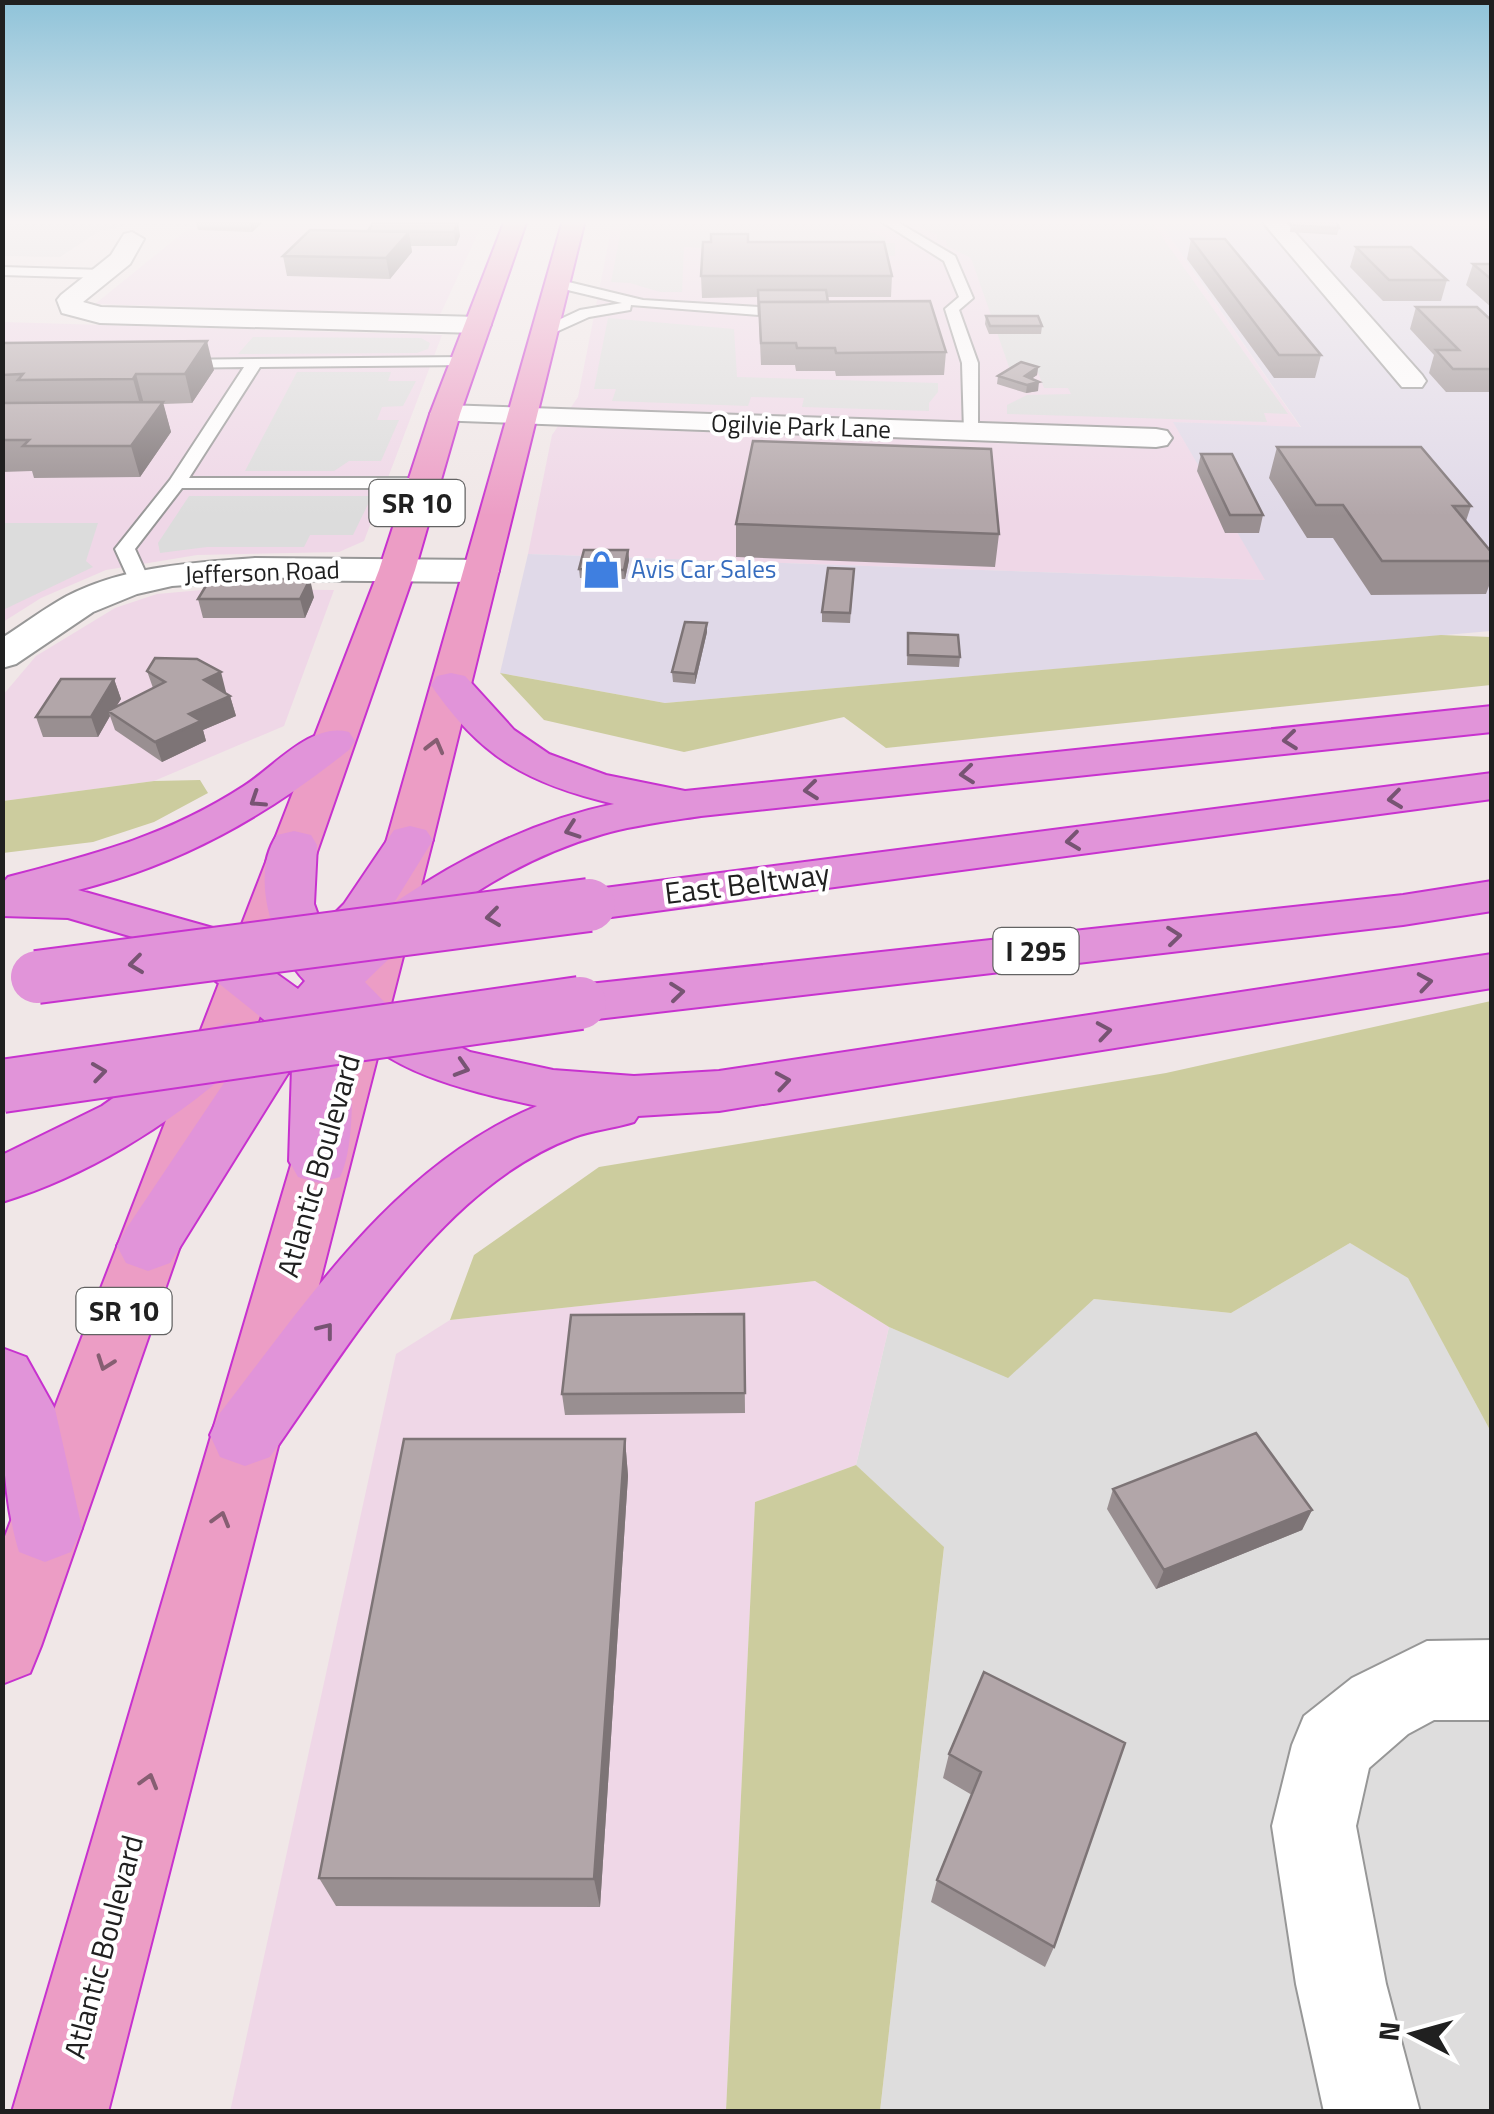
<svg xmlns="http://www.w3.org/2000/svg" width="1494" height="2114" font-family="'Titillium Web',sans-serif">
  <rect width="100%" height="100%" fill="#f0e7e7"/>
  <path fill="#dedddd" d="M3,220H199L191,226L129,225L98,232L60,257L3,256Z
    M1350,1243L1408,1277L1491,1432V2111H880L944,1548L856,1465L889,1327L1008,1377L1094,1299L1231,1313Z"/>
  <path fill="#efd7e7" d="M199,220H484L440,315L95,304Z
    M613,220H1158L1301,428L1174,422L1266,580L528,554L552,435L578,397Z
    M3,322L442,335L364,541L339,552L197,555L106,570L41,598L3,622Z
    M213,589L334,590L284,726L154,781L3,801V695L36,656L115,608L157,594Z
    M815,1281L889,1327L856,1465L755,1502L726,2111L230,2112L396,1354L450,1320Z"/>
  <path fill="#e0d9e8" d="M1158,220H1375L1491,228V631L665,703L500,673L528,554L1265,580L1173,422L1301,427Z"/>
  <path fill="#cccc9e" d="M1441,635L1491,637V685L886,748L844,717L684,752L544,720L500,673L665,703Z
    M200,780L208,793L154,822L93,842L3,853V801L154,781Z
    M1491,1001V1432L1408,1278L1350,1243L1231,1313L1094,1299L1008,1378L889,1327L815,1281L450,1320L474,1255L599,1167L1166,1073Z
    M856,1465L944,1547L880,2111H726L755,1502Z"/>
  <path fill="#dcdcdc" d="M623,220H860L861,225L869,226L868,231L886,238L885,243H895V256L684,247L682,292H660L630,283L611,282Z
    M911,220H1150L1288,414L1264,413L1267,422L1007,414V405L1027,395L1071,394L1068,388H1044L1036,367H1009L971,258L947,246L946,240H937V235L921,228L922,223Z
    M608,318L734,329L737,377L938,383V392L929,403V411L802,407L804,398L751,397L748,406L612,401L616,389H594Z
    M253,337L421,338L430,343L428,349L417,353L238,354Z
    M297,372H391L388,381H416L403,406L382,407L377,420H399L381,461H349L334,471H245Z
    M189,496H372L353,535H310L304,547H207L160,553L158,543Z
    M3,523H98L86,561L93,567L3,610Z"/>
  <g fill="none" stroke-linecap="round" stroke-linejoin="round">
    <defs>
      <path id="service" d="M879,220H894L955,256L973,298L959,310L978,363V436L964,432L962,363L945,309L959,297L944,261Z
        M2,267L103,270L110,274L103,278L2,275Z
        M556,279L643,300L759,307L766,311L759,315L631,305L630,310L589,317L547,336H537V330L580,310L622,303L551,286V280Z
        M464,357L469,359V365L260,367L189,478H424L433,483L424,488H182L135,549L150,582L140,588L130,582L115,549L170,480L244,367L172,368L164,363L167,360Z"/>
      <path id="minor" d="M1261,220H1284L1422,375L1426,381L1422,387H1402Z
        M132,232L144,239L130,264L83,302L101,307L478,317L491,325L478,333L100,323L62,313L57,300L61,295L111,255L124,234Z
        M445,405L1156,429L1167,431L1172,438L1167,445L1156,447L434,420L430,414L434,408Z
        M255,558L481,560L494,563L499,571L494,579L481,582L255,580L172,586L137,594L93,612L16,664L2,668V638C24,624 45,608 67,596C126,566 191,563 255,558Z
        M1492,1640V1720H1434L1408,1734L1369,1768L1356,1826L1386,1984L1420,2112H1324L1296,1984L1272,1826L1292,1745L1304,1716L1352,1678L1427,1641Z"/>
      <path id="trunk" d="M505,220H527L460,414L415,570L41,1646L30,1673L2,1684V1544L379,570L430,414Z
        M563,220H585L433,839L108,2112H12L387,839Z"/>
      <path id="motorway" d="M451,673L465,676L514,730L549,754L606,775L685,791L1492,706V732L701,816C668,821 635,825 603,834C512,860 431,916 365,982L398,1016L470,1052L553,1070L634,1076L719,1071L1492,954V988L719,1111L638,1116L634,1122C615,1128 593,1130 574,1137C440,1187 349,1346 270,1457L245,1466L220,1457L210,1435L220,1413C310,1297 396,1165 537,1106C460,1089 390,1074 335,1014L328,1022C335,1030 344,1038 346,1048C355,1078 354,1150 340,1177L319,1183L298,1177L289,1161L292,1067L170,1263L148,1271L126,1263L117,1246L126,1229L234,1068C167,1126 87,1176 2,1202V1155L102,1106L210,1029L229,1023L248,1029L255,1039L268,1023L177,950L68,918L2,916V884L8,877C95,854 167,836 244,786C275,766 311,722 349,732L355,741L349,750C266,816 182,864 78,890L213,928L298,989L305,981C273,947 249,877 277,835L294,831L311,835L317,845L314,904L322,926L344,904L394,830L410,826L426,830L433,840L394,903C462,857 533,821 614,804C529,784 481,758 431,685L437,676Z
        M1492,773V799L589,920L572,916L564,905L572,894L589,890Z
        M1492,881V911L1403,925L580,1021L561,1016L554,1003L561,990L580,985L1403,895Z
        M2,1348L26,1357L55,1409L82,1528L71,1552L45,1562L19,1552C0,1490 2,1415 2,1348Z"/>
    </defs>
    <use href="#service" stroke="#979797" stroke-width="4"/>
    <use href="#minor" stroke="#979797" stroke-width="4"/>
    <use href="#trunk" stroke="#c732cf" stroke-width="4"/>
    <use href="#motorway" stroke="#c732cf" stroke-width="4"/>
    <use href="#service" fill="#fff" fill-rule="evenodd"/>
    <use href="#minor" fill="#fff" fill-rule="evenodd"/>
    <use href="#trunk" fill="#ec9dc5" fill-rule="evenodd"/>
    <use href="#motorway" fill="#e194d9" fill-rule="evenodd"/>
    <defs>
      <path id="motorway-bridge" d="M37,977L589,905
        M2,1086L580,1003"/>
    </defs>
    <use href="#motorway-bridge" stroke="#c732cf" stroke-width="56" stroke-linecap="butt"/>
    <use href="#motorway-bridge" stroke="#e194d9" stroke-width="52"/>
  </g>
  <path fill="#998f91" d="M195,220H265L252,232L198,230Z
    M384,220H423L422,222H385Z
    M1291,220L1339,228L1337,235L1290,232Z
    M458,223L460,236L456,246H411L412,252L390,279L287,276L283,256L368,231Z
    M1191,239L1321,355L1315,378H1274L1187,259Z
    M748,242L892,276L891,297H827L828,302L946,352L944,375L836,376L835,371H796L795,365H761L758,297L702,298L701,276Z
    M1356,247L1447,280L1441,301H1383L1350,267Z
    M1473,264H1492V308L1466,285Z
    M1416,307L1492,321V392H1446L1429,373L1434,355L1410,329Z
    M986,316L1042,326L1041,334H989L985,324Z
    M2,343L214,370L192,403L163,404L171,432L140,477L34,478L32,471L2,472Z
    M1038,367L1037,375L1031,379L1038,391L1026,393L997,384L998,376Z
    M1277,447L1471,506L1466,521L1492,553V578L1486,594L1371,595L1333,538H1307L1269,478Z
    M1201,454L1263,515L1259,533H1225L1197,471Z
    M736,524L999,534L995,567L736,557Z
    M628,550L629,560L625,579L580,578L579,569Z
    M854,569L850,623L822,622V612Z
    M314,597L305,618H203L198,599Z
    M707,623V632L695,684L673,682L672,672Z
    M908,633L960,657L959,667L907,665Z
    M147,671L226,692L224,693L230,696L236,716L203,730L206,741L162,762L115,730L110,716L98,737H43L36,717L114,679L121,699L116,707L153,688Z
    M744,1314L745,1413L565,1415L562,1394Z
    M625,1439L628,1476L600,1907L336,1906L319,1878Z
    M1113,1489L1312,1510L1302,1530L1156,1589L1107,1509Z
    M1125,1743L1054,1947L1045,1967L931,1902L937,1880L972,1795L943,1778L949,1754Z"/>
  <path fill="#7d7476" d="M249,220H265L252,232Z
    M458,223L460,236L456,246L454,232Z
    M409,232L412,252L390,279L386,258Z
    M207,341L214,370L192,403L185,374Z
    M1038,367L1037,375L1024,384L1025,376Z
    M136,374L144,404L141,408L133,379Z
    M1039,382L1038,391L1026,393L1027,385Z
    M163,402L171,432L140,477L131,446Z
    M628,550L629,560L625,579L624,570Z
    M310,579L314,597L305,618L300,599Z
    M707,623V632L695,684V674Z
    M221,672L226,692L209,699L204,680Z
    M114,679L121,699L112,713L108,711L110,716L98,737L91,717Z
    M230,696L236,716L203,730L206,741L162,762L155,742L189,714Z
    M625,1439L628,1476L600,1907L594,1879Z
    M1312,1510L1302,1530L1156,1589L1164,1570Z"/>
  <path fill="#b2a6a9" stroke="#7d7476" stroke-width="2.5" d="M1291,220H1336L1339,228L1291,225Z
    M373,223H458L454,232L368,231Z
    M310,230L409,232L386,258L283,256Z
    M711,234H748V242H884L892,276H701L703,242H711Z
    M1191,239H1225L1321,355H1279Z
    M1356,247H1411L1447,280H1389Z
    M1473,264H1492V280Z
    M758,290H826L828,302H759V316Z
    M930,301L946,352L836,353L835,348H797L796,343H761L759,302Z
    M1416,307H1477L1492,321V369H1453L1436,350H1459Z
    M986,316H1038L1042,326H990Z
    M207,341L185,374H136L133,379L18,380L23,374L2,375V343Z
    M1021,362L1038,367L1025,376L1039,382L1027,385L998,376Z
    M163,402L131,446H23L29,440H2V403Z
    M753,441L991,449L999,534L736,524Z
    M1277,447H1421L1471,506H1453L1492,553V561H1382L1343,505H1316Z
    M1201,454H1232L1263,515H1230Z
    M584,550H628L624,570L579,569Z
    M828,568L854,569L850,613L822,612Z
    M210,579H310L300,599H198Z
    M685,622L707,623L695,674L672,672Z
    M908,633L958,635L960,657L908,655Z
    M155,658L197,659L221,672L204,680L230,696L189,714L201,721L155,742L108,711L165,682L147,671Z
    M61,679H114L91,717H36Z
    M744,1314L745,1393L562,1394L571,1315Z
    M1256,1433L1312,1510L1164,1570L1113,1489Z
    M404,1439H625L594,1879L319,1878Z
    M984,1672L1125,1743L1054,1947L937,1880L981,1772L949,1754Z"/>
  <defs><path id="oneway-chevron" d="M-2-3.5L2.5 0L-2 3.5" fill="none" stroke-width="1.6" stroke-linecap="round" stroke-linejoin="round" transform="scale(2.5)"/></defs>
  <g stroke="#775473">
    <use href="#oneway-chevron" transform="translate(1290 740) rotate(174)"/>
    <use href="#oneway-chevron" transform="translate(967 774) rotate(174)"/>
    <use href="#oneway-chevron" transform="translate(811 790) rotate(174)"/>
    <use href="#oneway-chevron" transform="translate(1395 799) rotate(173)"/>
    <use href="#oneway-chevron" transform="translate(257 800) rotate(147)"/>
    <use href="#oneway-chevron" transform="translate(572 830) rotate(161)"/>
    <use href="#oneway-chevron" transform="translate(1073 841) rotate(173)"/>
    <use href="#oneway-chevron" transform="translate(493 917) rotate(173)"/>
    <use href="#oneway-chevron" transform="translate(1174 936) rotate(-6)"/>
    <use href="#oneway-chevron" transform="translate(136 964) rotate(173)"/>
    <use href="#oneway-chevron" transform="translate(1425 982) rotate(-9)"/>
    <use href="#oneway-chevron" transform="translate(677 992) rotate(-6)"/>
    <use href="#oneway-chevron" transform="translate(1104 1031) rotate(-9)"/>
    <use href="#oneway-chevron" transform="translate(462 1068) rotate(17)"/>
    <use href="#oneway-chevron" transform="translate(99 1072) rotate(-8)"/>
    <use href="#oneway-chevron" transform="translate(783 1081) rotate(-9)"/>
    <use href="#oneway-chevron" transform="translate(326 1330) rotate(-52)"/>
  </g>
  <g stroke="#865e72">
    <use href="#oneway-chevron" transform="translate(435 746) rotate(-75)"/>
    <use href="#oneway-chevron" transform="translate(105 1363) rotate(110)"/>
    <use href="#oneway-chevron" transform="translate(221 1519) rotate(-74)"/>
    <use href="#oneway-chevron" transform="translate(149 1781) rotate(-74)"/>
  </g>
  <linearGradient id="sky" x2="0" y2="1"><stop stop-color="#8fc3d9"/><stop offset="0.43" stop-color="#f8f4f4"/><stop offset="1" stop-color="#f8f4f4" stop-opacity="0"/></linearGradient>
  <rect width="1494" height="516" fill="url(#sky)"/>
  <defs>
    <symbol id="shop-bare" viewBox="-9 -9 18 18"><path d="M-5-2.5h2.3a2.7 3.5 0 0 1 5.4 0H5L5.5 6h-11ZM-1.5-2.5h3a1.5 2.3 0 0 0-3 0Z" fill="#3f7fe0" stroke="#fff" stroke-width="2.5" paint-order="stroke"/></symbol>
  </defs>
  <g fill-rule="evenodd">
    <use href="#shop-bare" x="574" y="542" width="55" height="55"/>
  </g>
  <g text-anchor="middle" stroke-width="8" stroke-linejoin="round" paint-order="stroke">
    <g font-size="25" fill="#202020" stroke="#fff">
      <text transform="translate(801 426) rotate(2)" y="9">Ogilvie Park Lane</text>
      <text transform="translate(262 572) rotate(-2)" y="9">Jefferson Road</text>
    </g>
    <g font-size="25" fill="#366cbe" stroke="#fff" text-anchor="start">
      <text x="631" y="578">Avis Car Sales</text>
    </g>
    <g fill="#fff" stroke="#636363" stroke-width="2.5">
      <rect x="369.5" y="480" width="95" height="46" rx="8"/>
      <rect x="993.5" y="928" width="85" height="46" rx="8"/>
      <rect x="76.5" y="1288" width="95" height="46" rx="8"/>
    </g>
    <g font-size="28" font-weight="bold" fill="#202020">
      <text x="417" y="513">SR 10</text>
      <text x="1036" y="961">I 295</text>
      <text x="124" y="1321">SR 10</text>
    </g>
    <g font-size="30" fill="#202020" stroke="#fff">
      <text transform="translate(747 884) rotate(-7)" y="10">East Beltway</text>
      <text transform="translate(319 1166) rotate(-74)" y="10">Atlantic Boulevard</text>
      <text transform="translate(104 1947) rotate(-75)" y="10">Atlantic Boulevard</text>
    </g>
  </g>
  <rect width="1494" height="2114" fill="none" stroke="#202020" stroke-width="10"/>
  <g transform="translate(1414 2034) rotate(276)" stroke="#ffffff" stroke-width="8" paint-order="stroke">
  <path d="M0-8L18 38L0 25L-18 38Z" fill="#202020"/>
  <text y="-15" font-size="28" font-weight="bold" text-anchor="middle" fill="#202020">N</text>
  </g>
</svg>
